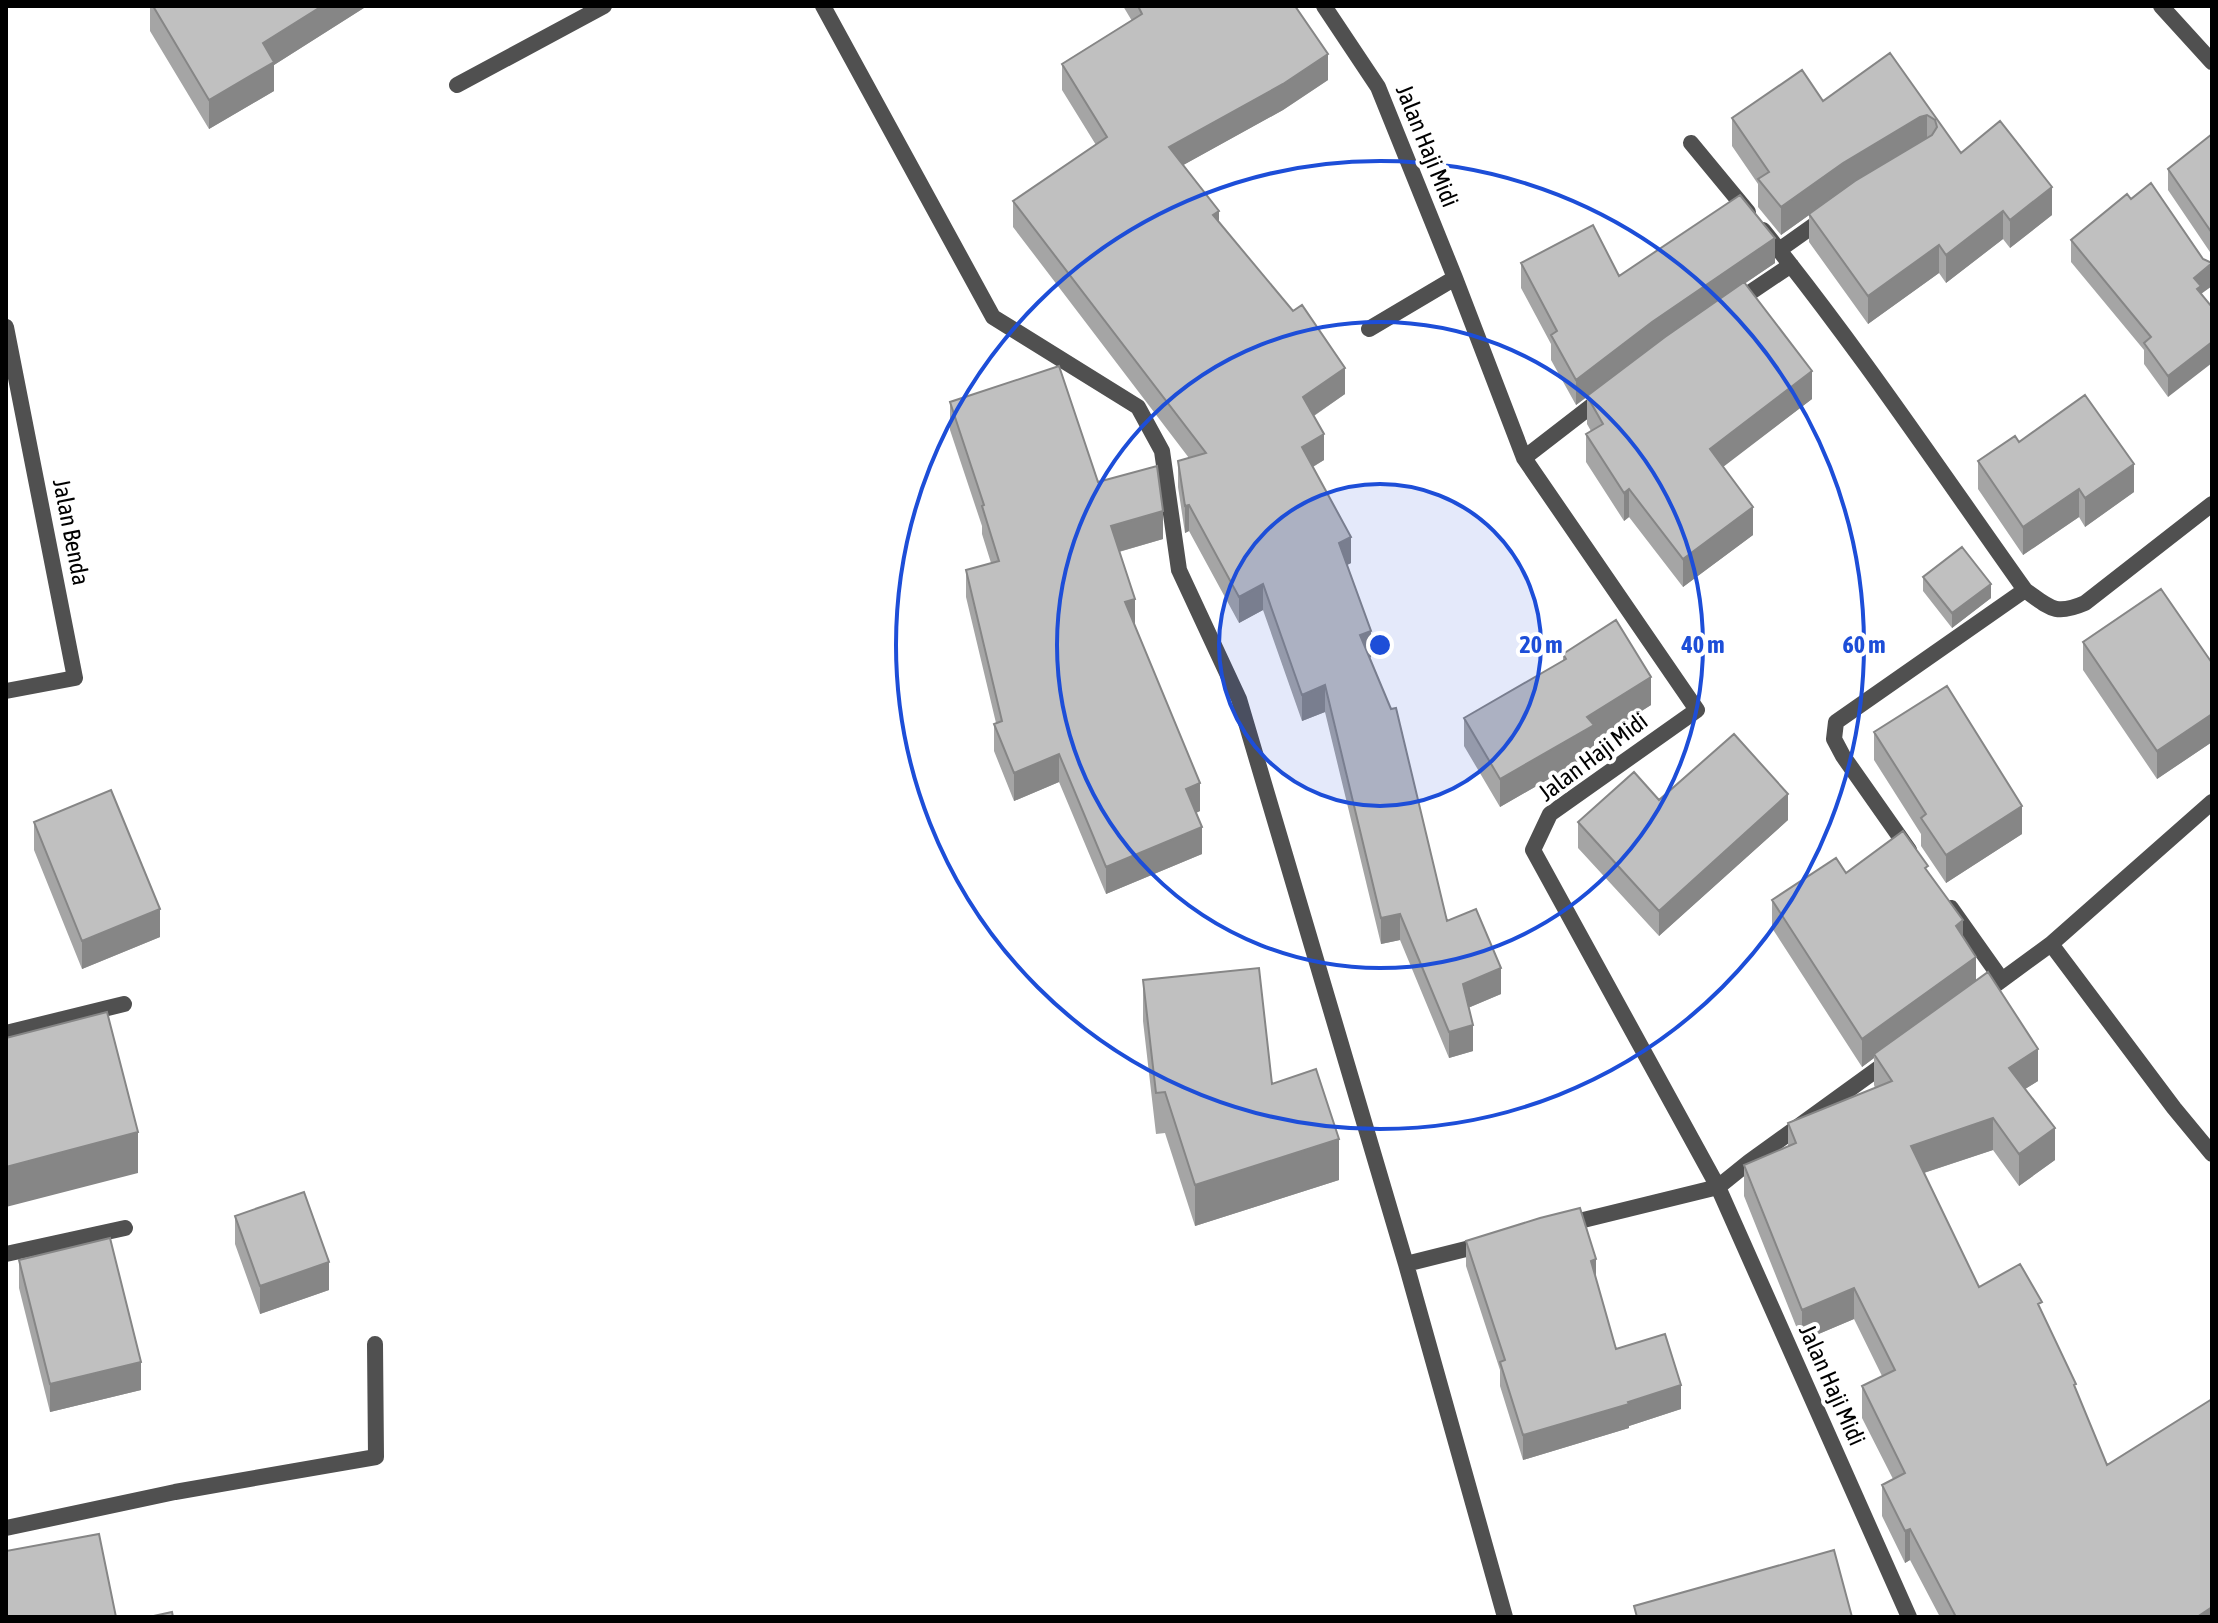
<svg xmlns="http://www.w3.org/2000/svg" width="2218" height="1623" font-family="'Asap Condensed',sans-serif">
  <rect width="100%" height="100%" fill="#fff"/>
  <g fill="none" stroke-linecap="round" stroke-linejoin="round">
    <path stroke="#505050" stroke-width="16" d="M823,6L993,317L1138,407L1162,451L1179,570L1239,699L1406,1264L1505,1617
      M1324,6L1378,87L1455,278L1524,458L1697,710L1550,814L1533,850L1718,1187L1909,1617
      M2161,6L2212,62
      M457,85L604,6
      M1691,143L1748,212
      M1763,230C1856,345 1939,469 2025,590C2050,608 2055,616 2085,603L2212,504
      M1779,250L1827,216
      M1736,302L1791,265
      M6,327L75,678L6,691
      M1369,329L1455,278
      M1524,458L1603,397
      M1909,850L1843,756L1834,739L1836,722L2025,590
      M1951,908L2002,980
      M2051,944L2174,1108L2212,1154
      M1980,996L2051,944L2212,802
      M6,1033L124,1004
      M1563,1225L1718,1187L1749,1162L1890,1060
      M6,1254L125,1228
      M1406,1264L1486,1244
      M6,1528L175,1492L376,1457L375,1344"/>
  </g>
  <path fill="#a5a5a5" d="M150,6H367L274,65V91L209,129L150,31Z
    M1123,6H1295L1328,80L1283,110L1183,165L1219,222L1345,394L1314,416L1324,460L1313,467L1351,563L1347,565L1371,657L1370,658L1447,921L1501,994L1468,1008L1473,1051L1449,1058L1400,940L1381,944L1325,712L1302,721L1263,610L1239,623L1189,531L1185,533L1178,487V461L1189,458L1013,227V201L1096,145L1062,90V64L1132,21Z
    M1890,53L1961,153L2052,215L2010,248L2003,239L1946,283L1939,273L1868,324L1809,242V215L1781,235L1758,207V184L1732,146V118L1823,101Z
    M2212,134V255L2168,190V169Z
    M2131,199L2203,259L2212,263V286L2201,293L2168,397L2144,364V350L2071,262V240Z
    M1521,263L1619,276L1775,263L1745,283L1812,399L1723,466L1753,535L1683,587L1629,517L1624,521L1586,462V434L1591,431L1587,424V397L1576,405L1551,360V344L1521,288Z
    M950,402L1098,482L1163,539L1119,552L1135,626L1200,811L1196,813L1202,854L1106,894L1059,782L1014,801L994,751V724L996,723L966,597V570L991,563L982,534V526L950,430Z
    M2019,442L2134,492L2085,527L2079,517L2023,555L1978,489V461Z
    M1923,577L1991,598L1952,628L1923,591Z
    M2083,642L2212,663V742L2157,779L2083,670Z
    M1563,654L1651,705L1594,741V753L1500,807L1464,746V718L1563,661Z
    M1874,732L2022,834L1946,883L1921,846V834L1874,760Z
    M1659,800L1788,820L1659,936L1578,848V822Z
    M34,822L160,937L82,969L34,850Z
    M1928,872L1963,938L1976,980L2038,1081L2025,1089L2055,1160L2019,1186L1993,1150L1924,1173L1979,1287L2042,1314L2076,1390L2107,1465L2212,1617H1940L1910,1560L1905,1563L1882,1516V1485L1893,1479L1862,1418V1386L1882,1376L1854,1319L1802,1341L1744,1196V1165L1788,1146V1123L1875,1088L1874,1085V1058L1862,1067L1772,928V900L1846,873Z
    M1143,980L1272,1084L1339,1180L1195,1226L1165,1133L1156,1134L1143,1021Z
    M235,1216L329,1290L260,1314L235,1244Z
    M1466,1241L1596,1278L1616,1349L1681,1409L1629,1426V1428L1523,1460L1500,1386V1370L1466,1266Z
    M19,1260L141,1390L50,1412L19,1288Z"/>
  <path fill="#868686" d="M322,6H367L274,65V91L209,129V100L263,43Z
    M1328,54V80L1283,110L1169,173V147Z
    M1927,115V143L1843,191L1781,235V207L1843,163L1920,117Z
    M2052,187V215L2010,248V220Z
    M1219,211V237L1213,215Z
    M2003,211V239L1946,283V255Z
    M1775,238V263L1652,347L1576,405V380L1652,322Z
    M1939,245V273L1868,324V296Z
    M2212,264V286L2201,294V307L2194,278Z
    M2212,342V363L2168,397V376Z
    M1345,368V394L1303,423V397Z
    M1812,371V399L1710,477V449Z
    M1324,434V460L1302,473V447Z
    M2134,464V492L2085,527V498Z
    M1629,489V517L1624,521V493Z
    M2079,489V517L2023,555V527Z
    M1189,505V531L1185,533V506Z
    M1753,507V535L1683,587V559Z
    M1163,511V539L1111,554V526Z
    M1351,537V563L1339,569V543Z
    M1263,584V610L1239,623V597Z
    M1991,584V598L1952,628V613Z
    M1135,599V627L1125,602Z
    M1371,631V657L1360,661V635Z
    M1651,677V705L1594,741V753L1500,807V779L1587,717Z
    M1325,685V712L1302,721V695Z
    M2212,714V742L2157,779V751Z
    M1059,754V782L1014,801V773Z
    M1200,783V811L1186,817V789Z
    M1788,794V820L1659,936V911Z
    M2022,806V834L1946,883V855Z
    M1202,827V854L1106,894V867Z
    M160,909V937L82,969V941Z
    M1400,914V940L1381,944V918Z
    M1963,920V948L1956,926Z
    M1976,957V985L1874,1054V1058L1862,1067V1039Z
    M1501,968V994L1463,1010V984Z
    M1473,1025V1051L1449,1058V1032Z
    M2038,1049V1081L2009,1099V1068Z
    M1993,1118V1150L1911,1177V1146Z
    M2055,1128V1160L2019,1186V1154Z
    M138,1132V1173L6,1207V1167Z
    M1339,1139V1180L1195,1226V1185Z
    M1596,1259V1283L1591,1261Z
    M329,1262V1290L260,1314V1286Z
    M1854,1288V1319L1802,1341V1310Z
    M141,1362V1390L50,1412V1384Z
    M1681,1385V1409L1629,1426V1428L1523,1460V1435Z
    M1910,1529V1560L1905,1563V1531Z
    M2212,1607V1617H2197Z"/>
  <path fill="#c0c0c0" stroke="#868686" stroke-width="2" d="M153,6H322L263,43L274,62L209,100Z
    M1138,6H1295L1328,54L1283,84L1169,147L1219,211L1213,215L1293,311L1302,305L1345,368L1303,397L1324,434L1302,447L1351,537L1339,543L1371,631L1360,635L1391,709L1396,708L1447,921L1476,909L1501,968L1463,984L1473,1025L1449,1032L1400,914L1381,918L1325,685L1302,695L1263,584L1239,597L1189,505L1185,506L1178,461L1206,453L1013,201L1107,137L1062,64L1142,14Z
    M1890,53L1961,153L2000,121L2052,187L2010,220L2003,211L1946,255L1939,245L1868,296L1809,214L1855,181L1932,135L1937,127L1935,120L1927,115L1920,117L1843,163L1781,207L1758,179L1769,172L1732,118L1802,70L1823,101Z
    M2212,134V233L2168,169Z
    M2151,183L2203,259L2212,263L2194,278L2201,286L2197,289L2212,307V342L2168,376L2144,343L2151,337L2071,240L2127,194L2131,199Z
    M1740,195L1775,238L1652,322L1576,380L1551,335L1557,331L1521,263L1593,225L1619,276Z
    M1744,282L1812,371L1710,449L1753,507L1683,559L1629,489L1624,493L1586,434L1603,424L1587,396L1665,337Z
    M1059,366L1098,482L1157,466L1163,511L1111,526L1135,599L1125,602L1200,783L1186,789L1202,827L1106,867L1059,754L1014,773L994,724L1002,721L966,570L999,561L982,506L984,505L950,402Z
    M2085,395L2134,464L2085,498L2079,489L2023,527L1978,461L2015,436L2019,442Z
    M1962,547L1991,584L1952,613L1923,577Z
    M2161,589L2212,663V714L2157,751L2083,642Z
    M1616,620L1651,677L1587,717L1594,725L1500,779L1464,718L1566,659L1563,654Z
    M1947,686L2022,806L1946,855L1921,818L1926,814L1874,732Z
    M1734,734L1788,794L1659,911L1578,822L1634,772L1659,800Z
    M111,790L160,909L82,941L34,822Z
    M1903,831L1928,866L1925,868L1963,920L1956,926L1976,957L1862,1039L1772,900L1836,858L1846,873Z
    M1259,968L1272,1084L1316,1069L1339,1139L1195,1185L1165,1092L1156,1093L1143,980Z
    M1988,972L2038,1049L2009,1068L2055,1128L2019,1154L1993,1118L1911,1146L1979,1287L2020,1264L2042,1302L2038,1304L2076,1384L2074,1385L2107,1465L2212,1399V1607L2197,1617H1956L1910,1529L1905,1531L1882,1485L1905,1473L1862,1386L1895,1370L1854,1288L1802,1310L1744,1165L1796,1143L1788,1123L1892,1081L1874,1054Z
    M107,1012L138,1132L6,1167V1038Z
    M304,1192L329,1262L260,1286L235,1216Z
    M1580,1208L1596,1259L1591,1261L1616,1349L1665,1334L1681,1385L1628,1402L1629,1404L1523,1435L1500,1362L1505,1360L1466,1241L1540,1218Z
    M110,1238L141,1362L50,1384L19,1260Z
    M99,1534L116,1617H6V1551Z
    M1834,1550L1852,1617H1637L1634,1606Z
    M172,1612L173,1617H149Z"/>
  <circle cx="1380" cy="645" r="161" fill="#1d4ed8" fill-opacity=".12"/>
  <g fill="none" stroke="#1d4ed8" stroke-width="4">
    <circle cx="1380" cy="645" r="161"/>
    <circle cx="1380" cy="645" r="323"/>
    <circle cx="1380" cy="645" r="484"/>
  </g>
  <g text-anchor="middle" stroke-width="8" stroke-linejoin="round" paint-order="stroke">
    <g font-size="24" fill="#000" stroke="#fff">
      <text transform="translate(1427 146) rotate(68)" y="8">Jalan Haji Midi</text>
      <text transform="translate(71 532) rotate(79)" y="8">Jalan Benda</text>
      <text transform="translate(1593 757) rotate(-37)" y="8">Jalan Haji Midi</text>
      <text transform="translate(1832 1385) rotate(66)" y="8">Jalan Haji Midi</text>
    </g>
  </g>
  <circle cx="1380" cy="645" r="12" fill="#1d4ed8" stroke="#fff" stroke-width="4"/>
  <g font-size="24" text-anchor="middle" font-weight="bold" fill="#1d4ed8" stroke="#fff" stroke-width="8" stroke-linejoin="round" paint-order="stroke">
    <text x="1541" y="653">20 m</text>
    <text x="1703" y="653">40 m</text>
    <text x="1864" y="653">60 m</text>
  </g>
  <rect width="2218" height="1623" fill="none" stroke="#000000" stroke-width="16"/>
</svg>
